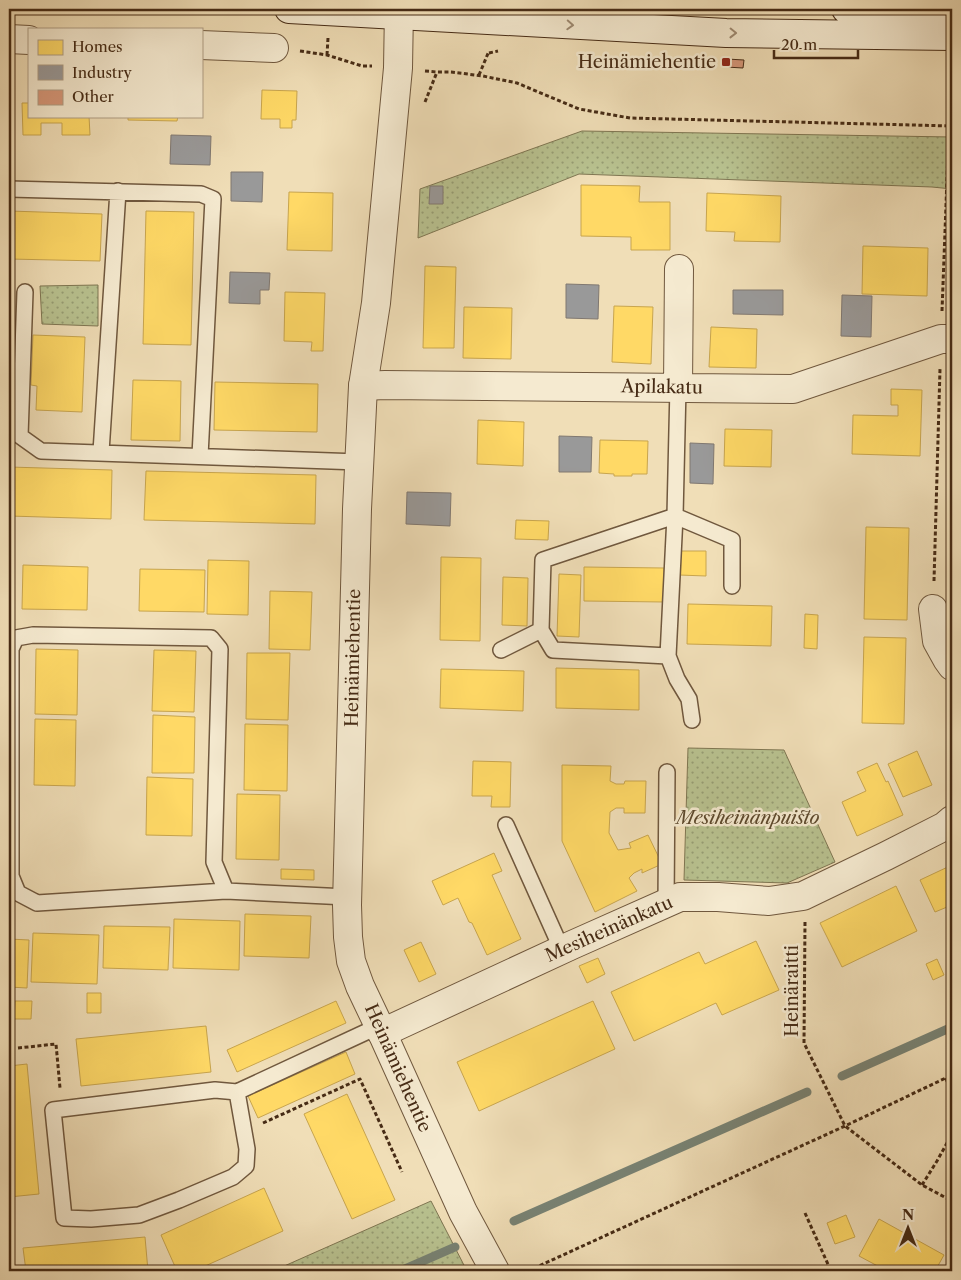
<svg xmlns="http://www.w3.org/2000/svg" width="961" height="1280" font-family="'Libre Caslon Text',serif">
  <defs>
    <pattern id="park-dots" width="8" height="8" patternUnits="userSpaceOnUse" patternTransform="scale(1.25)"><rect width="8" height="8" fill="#b8c18f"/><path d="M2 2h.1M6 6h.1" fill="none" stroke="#979d74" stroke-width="1.8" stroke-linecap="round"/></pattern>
  </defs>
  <rect width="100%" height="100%" fill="#f0deb7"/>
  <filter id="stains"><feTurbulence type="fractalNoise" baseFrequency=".004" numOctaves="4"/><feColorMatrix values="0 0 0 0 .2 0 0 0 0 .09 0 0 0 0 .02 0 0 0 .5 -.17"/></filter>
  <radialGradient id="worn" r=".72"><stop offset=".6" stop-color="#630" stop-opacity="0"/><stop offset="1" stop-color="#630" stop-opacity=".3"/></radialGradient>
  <path fill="url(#park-dots)" stroke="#7f7652" d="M582,131L952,137V189L932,187L579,174L418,238L420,189Z
    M98,285V326L42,324L40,286Z
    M688,748L784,750L835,862L787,883L684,880Z
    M431,1201L467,1271H273Z"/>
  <path fill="#ffd966" stroke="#c8a54e" d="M262,90L297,91L296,120H292V128H280V119H261Z
    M22,103H29V116H89L90,135H62V123H41V135H23Z
    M128,116H178L177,121L128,120Z
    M581,185L640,186L639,202H670V250H631V237L581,236Z
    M289,192L333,193L332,251L287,250Z
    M707,193L781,196L780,242L734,241L735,232L706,231Z
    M9,211L102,214L100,261L9,259Z
    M146,211L194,212L191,345L143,344Z
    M863,246L928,248L927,296L862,294Z
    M425,266L456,267L454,348H423Z
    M285,292L325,293L323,351H311L312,342L284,341Z
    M614,306L653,307L651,364L612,362Z
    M464,307L512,308L511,359L463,358Z
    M711,327L757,329L756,368L709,367Z
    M33,335L85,337L82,412L36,410L37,386L31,385Z
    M133,380L181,381L180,441L131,440Z
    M215,382L318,384L317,432L214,430Z
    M891,389L922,390L920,456L852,454L853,415L898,416V405H891Z
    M478,420L524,422L523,466L477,464Z
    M725,429L772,430L771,467L724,466Z
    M600,440L648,441L647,474H632V476H614V474L599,473Z
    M9,467L112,470L111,519L9,516Z
    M146,471L316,475L315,524L144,520Z
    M516,520L549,521L548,540L515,539Z
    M866,527L909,528L907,620L864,619Z
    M679,551H706V576L679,575Z
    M441,557L481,558L480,641L440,640Z
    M208,560L249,561L248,615L207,614Z
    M23,565L88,567L87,610L22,609Z
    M584,567L664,568V602L584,601Z
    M140,569L205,570L204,612L139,611Z
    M559,574L581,575L579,637L557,636Z
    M503,577L528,578L527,626L502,625Z
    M270,591L312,592L310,650L269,649Z
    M688,604L772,606L771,646L687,644Z
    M805,614L818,615L817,649L804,648Z
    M864,637L906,638L904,724L862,723Z
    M36,649L78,650L77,715L35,714Z
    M154,650L196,651L194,712L152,711Z
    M247,653H290L288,720L246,719Z
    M556,668L639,670V710L556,708Z
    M441,669L524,671L523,711L440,708Z
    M153,715L195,717L194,773H152Z
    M35,719L76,720L75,786L34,785Z
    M245,724L288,725L287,791L244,790Z
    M917,751L932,785L903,797L888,764Z
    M473,761L511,762L510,807H491L492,796H472Z
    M877,763L886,782L888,781L903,815L857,836L842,802L866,791L857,772Z
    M562,765L611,766L610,781L616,784H624L625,781H646L645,813H624V808H616L610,812L609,833L618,850L631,848L629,843L648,835L662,864L642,873V869L634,873L629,878L637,891L595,912L562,841Z
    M147,777L193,779L192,836L146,835Z
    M237,794L280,795L279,860L236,859Z
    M494,853L502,871L492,875L521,939L487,955L472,923L469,922L458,898L443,905L432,881Z
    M952,865V905L935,912L920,880Z
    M281,869L314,870V880L281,879Z
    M896,886L917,931L842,967L820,923Z
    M245,914L311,916L309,958L244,956Z
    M174,919L240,921L239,970L173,968Z
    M104,926L170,927L168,970L103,968Z
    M33,933L99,935L97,984L31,982Z
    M9,939L29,940L27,988L9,987Z
    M756,941L779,990L722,1015L716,1003L634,1041L611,992L699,952L705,964Z
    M421,942L436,974L419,982L404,950Z
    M598,958L605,974L587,983L579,966Z
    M937,959L944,975L933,980L926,964Z
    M87,993H101V1013H87Z
    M15,1001H32L31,1019H14Z
    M336,1001L346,1023L237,1072L227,1050Z
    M593,1001L615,1049L479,1111L457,1062Z
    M206,1026L211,1072L81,1086L76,1039Z
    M346,1052L355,1074L258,1118L248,1096Z
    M27,1064L39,1194L9,1197V1066Z
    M347,1094L395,1200L352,1219L304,1114Z
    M264,1188L283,1231L194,1271H177L161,1235Z
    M846,1215L855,1237L835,1244L827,1223Z
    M879,1219L944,1255L935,1271H887L859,1256Z
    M145,1237L148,1271H26L23,1248Z"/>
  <path fill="#999" stroke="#807871" d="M171,135L211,136L210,165L170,164Z
    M231,172H263L262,202L231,201Z
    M430,186H443V204H429Z
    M230,272L270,273L269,290H260V304L229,303Z
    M566,284L599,285L598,319L566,318Z
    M733,290H783V315L733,314Z
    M842,295L872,296L871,337L841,336Z
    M559,436L592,437L591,472H559Z
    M690,443L714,444L713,484L690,483Z
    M407,492L451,493L450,526L406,524Z"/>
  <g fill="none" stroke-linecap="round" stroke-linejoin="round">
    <path stroke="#788273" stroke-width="9" d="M842,1076L952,1027
      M514,1221L807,1092
      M400,1271L455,1247"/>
  </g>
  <path fill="#d69779" stroke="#462b15" d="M727,59L744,60L743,68L726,67Z"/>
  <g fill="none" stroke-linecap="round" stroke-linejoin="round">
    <defs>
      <path id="service" d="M9,189L201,194L213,199L200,456
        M25,292L20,436L41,451L359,462
        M678,387L675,516L543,560L541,630L553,650L668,656L677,679L689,699L692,720
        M101,452L118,191
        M501,650L541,630
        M668,656L675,516L732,540V586
        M506,825L562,950
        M226,891L214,862L220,649L211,638L33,635L16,638L11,649V876L18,893L37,903L226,891L347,897
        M666,904L667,772
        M237,1092L247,1149L246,1166L233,1177L179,1200L139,1215L91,1219L64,1218L53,1110L215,1090L237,1092L379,1026"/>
      <path id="minor" d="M9,39L29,40
        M201,45L274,48
        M363,386L385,385L793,389L941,339H952
        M678,387L679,269
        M933,609L937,641L947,659L952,666
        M382,1033L572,945L680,897H718L769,901L803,896L886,856L945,826L952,820"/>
      <path id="tertiary" d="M399,9L398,68L376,303L363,386L357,509L347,905L348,937L351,961L360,986L379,1026L463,1212L495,1271"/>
      <path id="secondary" d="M289,9L726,33L952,36
        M846,9L913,16L952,23"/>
    </defs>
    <use href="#service" stroke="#70583e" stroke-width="18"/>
    <use href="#minor" stroke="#70583e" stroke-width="30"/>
    <use href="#tertiary" stroke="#70583e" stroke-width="30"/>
    <use href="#secondary" stroke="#462b15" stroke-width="30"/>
    <path stroke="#462b15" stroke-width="3" stroke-dasharray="4 2.5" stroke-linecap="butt" d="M300,51L327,55L362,66H372
      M489,53L498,51
      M327,55L328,38
      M425,71L437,72H451L483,76L517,83L579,109L630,118L952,126
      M479,75L489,51
      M425,102L437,72
      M942,311L949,126
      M934,581L940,369
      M805,922L804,1043L845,1126L922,1185L952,1201
      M18,1048L56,1044L60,1088
      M946,1078L952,1097
      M263,1123L360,1079L402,1172
      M922,1185L937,1161L952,1134
      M805,1213L831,1271
      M528,1271L845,1126L952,1075"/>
    <use href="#service" stroke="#f5ead0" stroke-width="15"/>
    <use href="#minor" stroke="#f5ead0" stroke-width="28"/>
    <use href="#tertiary" stroke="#f5ead0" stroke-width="28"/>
    <use href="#secondary" stroke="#f5ead0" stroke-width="28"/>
  </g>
  <defs><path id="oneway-chevron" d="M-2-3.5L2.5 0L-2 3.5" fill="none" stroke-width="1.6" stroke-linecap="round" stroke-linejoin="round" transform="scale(1.25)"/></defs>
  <g stroke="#9e8a72">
    <use href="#oneway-chevron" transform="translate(570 25) rotate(3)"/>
    <use href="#oneway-chevron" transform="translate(733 33) rotate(1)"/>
  </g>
  <rect fill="#8f2418" stroke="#f5ead0" stroke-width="2" x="721" y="57" width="10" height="10" rx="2.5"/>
  <g text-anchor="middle" stroke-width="5" stroke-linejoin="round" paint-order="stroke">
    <g font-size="18" fill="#462b15" stroke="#f5ead0" text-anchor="end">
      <text x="716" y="68">Heinämiehentie</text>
    </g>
    <g font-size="18" fill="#462b15" stroke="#f5ead0">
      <text transform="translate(662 387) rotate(1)" y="6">Apilakatu</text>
      <text transform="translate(353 658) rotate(-89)" y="6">Heinämiehentie</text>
      <text transform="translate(609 929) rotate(-24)" y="6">Mesiheinänkatu</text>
      <text transform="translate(792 991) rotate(-90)" y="6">Heinäraitti</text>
      <text transform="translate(398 1068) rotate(66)" y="6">Heinämiehentie</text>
    </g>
    <g font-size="18" font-style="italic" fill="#5d492d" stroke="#f5ead0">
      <text x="748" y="824">Mesiheinänpuisto</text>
    </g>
  </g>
  <rect width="961" height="1280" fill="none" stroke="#f0deb7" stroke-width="30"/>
  <rect x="10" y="10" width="941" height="1260" fill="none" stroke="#462b15" stroke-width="2.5"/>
  <rect x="15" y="15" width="931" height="1250" fill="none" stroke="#462b15"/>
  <rect x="28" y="28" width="175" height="90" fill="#f5ead0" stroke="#af9e85"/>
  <rect x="38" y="40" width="25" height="15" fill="#ffd966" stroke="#af9e85"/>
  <text x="72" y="52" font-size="15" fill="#462b15">Homes</text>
  <rect x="38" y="65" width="25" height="15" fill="#999999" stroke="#af9e85"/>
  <text x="72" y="78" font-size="15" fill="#462b15">Industry</text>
  <rect x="38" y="90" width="25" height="15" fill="#d69779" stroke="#af9e85"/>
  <text x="72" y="102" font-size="15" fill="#462b15">Other</text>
  <g transform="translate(908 1228)" stroke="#f5ead0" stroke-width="4" paint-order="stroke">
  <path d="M0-4L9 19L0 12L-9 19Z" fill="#462b15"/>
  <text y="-8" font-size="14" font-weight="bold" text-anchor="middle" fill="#462b15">N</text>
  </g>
  <path d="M774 50v8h84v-8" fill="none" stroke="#462b15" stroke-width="2.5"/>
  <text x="781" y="50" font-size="15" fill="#462b15" stroke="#f5ead0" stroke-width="4" paint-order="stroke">20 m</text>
  <rect width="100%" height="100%" filter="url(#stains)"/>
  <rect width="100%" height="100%" fill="url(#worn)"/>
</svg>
